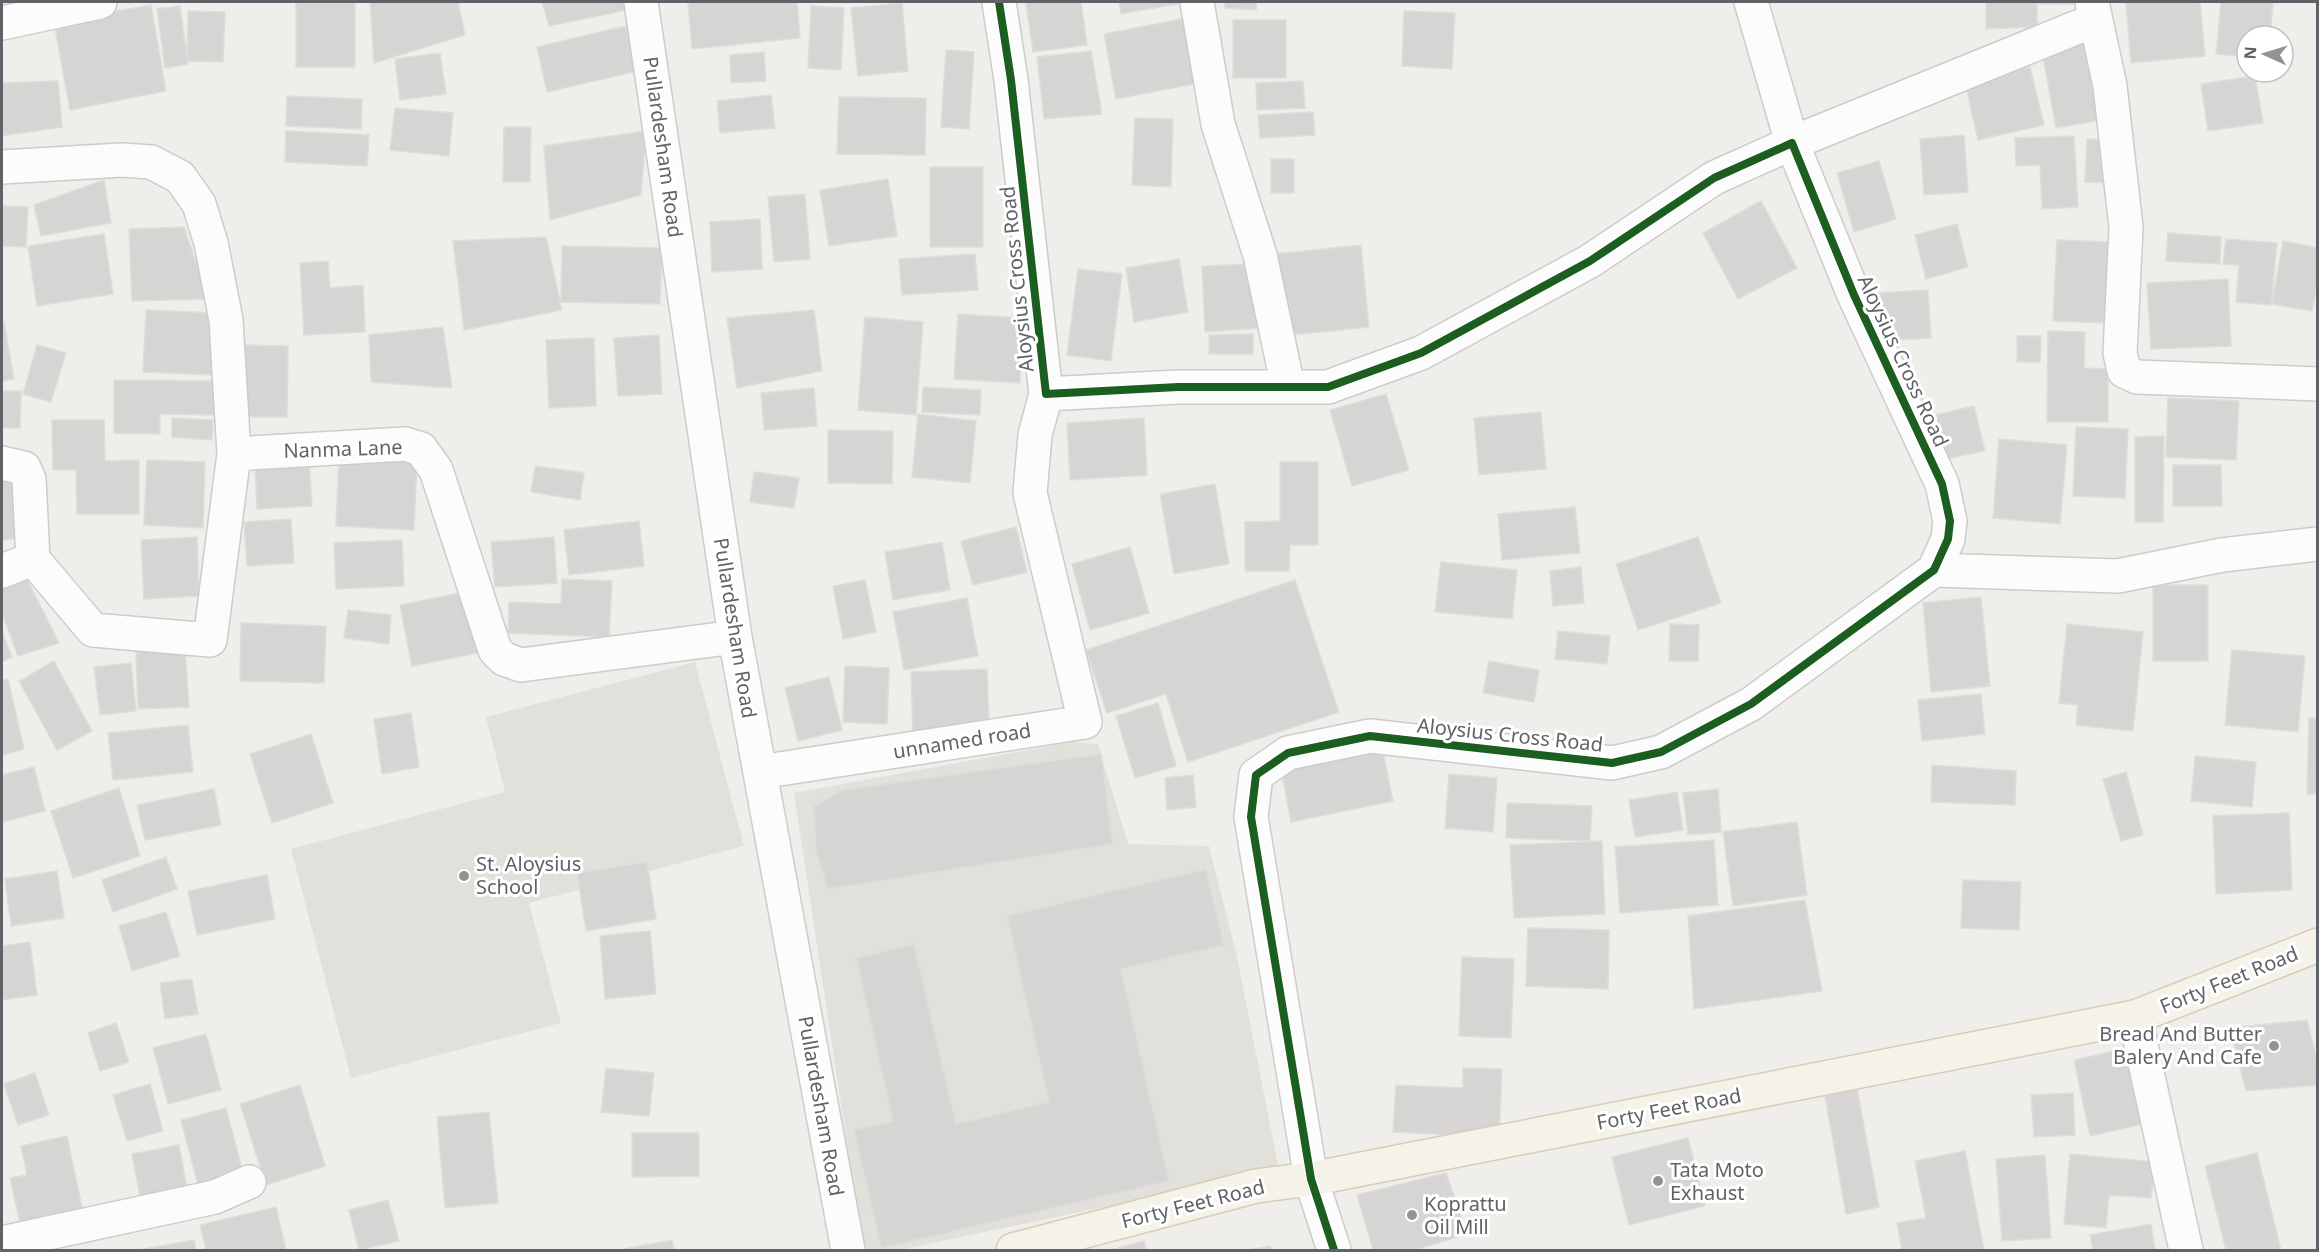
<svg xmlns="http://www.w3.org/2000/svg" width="2319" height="1252" font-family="'Noto Sans',sans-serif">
  <rect width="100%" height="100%" fill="#efeeea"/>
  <path fill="#e2e0da" d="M695,662L744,846L529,903L561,1023L351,1078L291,849L505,792L486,717Z
    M1071,742L1098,744L1128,844L1209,846L1236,952L1279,1170L900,1250H863L794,793Z"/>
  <path fill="#d6d5d3" stroke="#deddd9" stroke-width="1.5" d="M370,2H458L465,35L374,63Z
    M542,2H627V10L549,26Z
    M688,2H797L800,38L692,49Z
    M1026,2H1081L1087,45L1033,52Z
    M1119,2H1188L1121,14Z
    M1225,2H1257L1256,10L1225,8Z
    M1986,2H2037V27L1986,29Z
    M2040,2H2076V4H2040Z
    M2126,2H2200L2205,56L2131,63Z
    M2221,2H2273L2270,36H2247V57L2216,54Z
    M296,3H355V67H296Z
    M902,3L908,71L858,76L851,8Z
    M151,5L166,91L70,110L54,22Z
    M180,6L188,64L165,68L157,9Z
    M811,6L844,8L841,70L808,68Z
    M188,11L225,12L223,62L187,61Z
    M1404,11L1455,13L1452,69L1402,66Z
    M1192,17L1204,82L1116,99L1104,34Z
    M1233,20H1286V78H1233Z
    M626,26L637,71L547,92L537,47Z
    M2090,42L2105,119L2056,128L2042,51Z
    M946,50L974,52L969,129L941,127Z
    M1091,51L1102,114L1044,119L1037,57Z
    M764,52L766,81L731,83L730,55Z
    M440,53L446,94L400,100L395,59Z
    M2030,67L2044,125L1978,140L1965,83Z
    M2255,76L2263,123L2208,131L2201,84Z
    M58,81L62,127L2,136V83Z
    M1303,81L1305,108L1257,110L1256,83Z
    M771,95L775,128L720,133L717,101Z
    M287,96L362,99L361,129L286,126Z
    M839,97L926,98L925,155L837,154Z
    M395,108L453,113L449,156L390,150Z
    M1313,112L1315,135L1260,138L1258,115Z
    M1135,118L1173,119L1171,187L1132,185Z
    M504,127H531L530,182H503Z
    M286,131L369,135L367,166L285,162Z
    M646,131L641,195L550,220L544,146Z
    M1964,135L1968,192L1924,195L1920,139Z
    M2074,136L2078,207L2042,209L2040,165L2016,166L2015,138Z
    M2087,139L2111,140L2110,183L2085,182Z
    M1271,159H1294V193H1271Z
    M1879,161L1896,219L1854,232L1837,173Z
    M930,167H983V247H930Z
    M888,179L897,236L829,246L820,190Z
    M104,180L111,223L41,236L34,205Z
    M805,194L810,259L774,262L768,197Z
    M1761,201L1797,268L1738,299L1703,233Z
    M2,206L28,207L26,247L2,246Z
    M760,219L762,269L712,272L710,222Z
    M1957,224L1968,267L1926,279L1915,235Z
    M184,227L208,299L132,301L129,229Z
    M2168,233L2221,237L2220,264L2166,261Z
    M104,234L113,294L37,306L28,246Z
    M546,237L562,310L464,330L453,241Z
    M2226,239L2277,243L2271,305L2236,302L2239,265L2223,264Z
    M2057,240L2111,242L2107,323L2053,321Z
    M2283,241L2318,248V279L2312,311L2272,304Z
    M1361,245L1369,327L1290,335L1276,254Z
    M562,246L662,248L660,304L561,302Z
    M975,254L978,290L902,295L899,259Z
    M1179,259L1188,312L1134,322L1126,268Z
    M328,261L330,288L363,285L365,332L304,335L300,263Z
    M1255,264L1259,328L1205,332L1202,266Z
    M1078,269L1122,274L1111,361L1067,355Z
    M2228,279L2231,346L2151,349L2147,283Z
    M1928,290L1931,338L1880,341L1877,293Z
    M146,310L215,313L212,375L143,372Z
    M814,310L822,371L737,388L727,318Z
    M958,314L1024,318L1020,383L954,379Z
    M865,317L923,322L916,415L858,410Z
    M4,322L14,379L2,381V323Z
    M443,327L452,388L371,382L369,335Z
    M2048,331L2085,332L2084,368L2108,369V422H2047Z
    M1253,334V354H1209V335Z
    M659,335L662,394L618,396L614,338Z
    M2017,336H2041L2040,362H2017Z
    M594,338L596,406L549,408L546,340Z
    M37,345L66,353L51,402L23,394Z
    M239,345L288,346L287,417H238Z
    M114,380L217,381V415L160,414V434L114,433Z
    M923,387L981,390L980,415L922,412Z
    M814,388L817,426L764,430L761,393Z
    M2,391H21L20,428H2Z
    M1386,394L1409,470L1352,486L1330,410Z
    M2168,398L2239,401L2236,460L2166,457Z
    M1974,406L1985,451L1945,459L1935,415Z
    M1541,412L1546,469L1479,475L1474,418Z
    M918,414L976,421L970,483L912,477Z
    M172,418L213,420L212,440L172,437Z
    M1144,418L1147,475L1070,480L1067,423Z
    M52,420H104L105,461L139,460V514H77L76,470H53Z
    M2076,427L2128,429L2125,498L2073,496Z
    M828,430L893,431L892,484L828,483Z
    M2164,436L2163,522H2135V437Z
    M1999,439L2067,445L2060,524L1993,518Z
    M339,456L417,460L414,530L336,526Z
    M147,460L205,462L203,528L144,525Z
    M309,460L312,506L257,509L255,463Z
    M1280,462H1318V545H1290L1289,571H1245V522L1280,521Z
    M2173,465H2221L2222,506H2173Z
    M535,466L584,473L580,500L531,492Z
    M11,470L20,538L2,540V471Z
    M754,472L799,478L794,508L750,502Z
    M1215,484L1229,564L1174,574L1160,494Z
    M1575,507L1580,553L1502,560L1498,514Z
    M291,519L294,563L247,566L244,522Z
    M639,521L644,566L569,575L564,530Z
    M1016,527L1027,572L973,585L961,541Z
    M197,537L199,596L144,599L141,540Z
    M554,537L557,583L495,587L491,542Z
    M1698,537L1721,603L1638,630L1616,564Z
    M402,540L404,586L336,589L334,543Z
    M942,542L950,590L893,600L885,552Z
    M1130,547L1149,613L1090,630L1072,564Z
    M1441,562L1517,570L1512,619L1435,612Z
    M1581,567L1584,603L1553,606L1550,571Z
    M27,579L59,643L18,656L2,613V589Z
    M562,579L612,581L609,637L508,633L509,602L561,604Z
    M865,580L876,632L843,639L833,586Z
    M1295,580L1339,712L1188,762L1166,694L1107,713L1086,650Z
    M2153,585H2208V661H2153Z
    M470,591L482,652L412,666L400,605Z
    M1981,597L1990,686L1931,692L1923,603Z
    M967,598L978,656L904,670L893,612Z
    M348,610L391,615L389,644L344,638Z
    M241,623L326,626L324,683L240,681Z
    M1670,624L1699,625L1698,661H1669Z
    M2067,624L2143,632L2133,731L2076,725L2078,705L2059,703Z
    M2,631L12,657L2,662Z
    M1558,631L1610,636L1607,664L1555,659Z
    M185,648L189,707L138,709L136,650Z
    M2232,650L2305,656L2298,732L2225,725Z
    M54,661L92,731L57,750L19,681Z
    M1489,661L1539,670L1534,702L1483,693Z
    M131,663L136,711L100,715L94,667Z
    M845,666L889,668L887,724L843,722Z
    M987,669L989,728L913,732L911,672Z
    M829,677L842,730L798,741L785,688Z
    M8,679L24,749L2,755V680Z
    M1981,694L1985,734L1922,741L1918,700Z
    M1158,703L1176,766L1135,778L1116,716Z
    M411,713L419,767L382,774L374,719Z
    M2309,718H2318V794H2307Z
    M188,725L193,772L113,780L108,733Z
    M311,734L333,803L272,823L250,754Z
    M1381,743L1393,801L1291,822L1280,763Z
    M1101,754L1113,844L828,889L816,851L814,806L843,790Z
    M2195,756L2256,762L2252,807L2191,801Z
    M1932,765L2016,771L2015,805L1931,802Z
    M34,767L45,811L2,822V775Z
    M2126,772L2143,835L2121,841L2103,779Z
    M1449,774L1497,778L1493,832L1445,828Z
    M1193,775L1196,807L1167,810L1165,778Z
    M119,788L140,856L73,878L51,811Z
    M214,789L221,825L145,840L137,805Z
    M1718,789L1721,832L1688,835L1683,793Z
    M1677,792L1683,830L1635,837L1629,800Z
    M1507,803L1592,806L1590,841L1506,838Z
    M2289,813L2292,890L2216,894L2213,816Z
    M1797,822L1807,895L1733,906L1723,832Z
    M1714,840L1718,905L1620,913L1615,847Z
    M1602,841L1605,914L1514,918L1510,845Z
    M166,857L177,889L113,912L102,880Z
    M647,862L656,919L586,931L577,873Z
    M1206,869L1224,945L1121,969L1169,1181L881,1248L854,1130L893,1121L856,958L914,944L956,1124L1049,1102L1007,916Z
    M57,871L64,918L11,926L5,879Z
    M267,875L275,919L197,935L188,891Z
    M1963,880L2021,882L2019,930L1961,928Z
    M1805,900L1822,991L1694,1009L1688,916Z
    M166,912L180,956L132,971L119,926Z
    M1528,928L1609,930L1608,989L1526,986Z
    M650,931L656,994L605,999L600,936Z
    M30,942L37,995L2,1000V946Z
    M1462,957L1514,959L1511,1038L1459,1036Z
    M192,979L198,1014L165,1019L160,983Z
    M2307,1020L2318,1064V1085L2246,1091L2230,1028Z
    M116,1023L129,1062L100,1071L88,1033Z
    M206,1034L221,1090L168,1104L153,1048Z
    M2132,1047L2148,1123L2090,1136L2074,1060Z
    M606,1068L654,1073L649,1116L601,1112Z
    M1463,1068L1502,1069L1499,1137L1393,1132L1396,1085L1463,1088Z
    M35,1073L49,1115L18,1125L4,1084Z
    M150,1084L163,1131L127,1141L113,1095Z
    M300,1085L325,1166L266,1185L240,1104Z
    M1857,1089L1879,1207L1846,1214L1825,1096Z
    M2073,1093L2075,1135L2034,1137L2031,1095Z
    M226,1108L243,1173L198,1185L181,1120Z
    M489,1112L498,1203L445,1208L437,1117Z
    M632,1133H699V1176L632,1177Z
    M67,1136L84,1217L22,1231L10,1178L27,1175L21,1146Z
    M1688,1138L1705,1206L1629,1225L1612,1157Z
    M179,1145L188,1193L141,1202L132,1154Z
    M1965,1151L1984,1250H1902L1897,1223L1926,1218L1915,1161Z
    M2257,1153L2281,1250H2226L2205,1166Z
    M2070,1154L2155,1162L2151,1198L2109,1195L2106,1228L2064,1224Z
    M2045,1155L2051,1238L2002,1241L1996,1159Z
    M1446,1173L1467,1234L1415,1250H1373L1357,1195Z
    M388,1200L399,1241L359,1250L349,1210Z
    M276,1207L286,1250H206L200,1225Z
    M2151,1224L2155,1250H2093L2090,1235Z
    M194,1240L196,1250H138Z
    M672,1240L674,1250H619Z
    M1144,1241L1146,1250H1111Z
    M1270,1246L1271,1250H1248Z"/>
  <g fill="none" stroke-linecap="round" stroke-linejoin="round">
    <defs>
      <path id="minor" d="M641,2L735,637L848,1250
        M999,2L1011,80L1046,394L1178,387H1328L1421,353L1590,261L1714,178L1792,143L1854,295L1942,484L1950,521L1948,539L1934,570L1751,704L1661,752L1612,763L1370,736L1288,753L1256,775L1251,817L1311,1179L1334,1250
        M1197,2L1218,124L1260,255L1288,387
        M1751,2L1792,143L2095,20
        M2092,2L2110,86L2126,227L2120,353L2124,371L2137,377L2318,384
        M2,23L100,2
        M2,167L122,160L151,162L180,177L199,204L211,243L226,320L234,454
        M2,463L24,468L29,479L33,559
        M1934,570L2118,576L2222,555L2318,544
        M2,571L33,559L93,630L210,640L234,454L405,444L421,449L436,470L495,650L504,659L521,665L735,637
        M760,772L1085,722L1030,493L1035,435L1046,394
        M2135,1017L2186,1250
        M2,1243L215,1197L249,1182"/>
      <path id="major" d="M1013,1250L1256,1186L1311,1179L2135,1017L2318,945"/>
    </defs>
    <use href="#minor" stroke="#cbcccc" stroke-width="36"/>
    <use href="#major" stroke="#d7ceb8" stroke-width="36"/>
    <use href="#minor" stroke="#fdfcfc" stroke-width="33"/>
    <use href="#major" stroke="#f4f2e9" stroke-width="33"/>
    <defs>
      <path id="cycleway" d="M999,2L1011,80L1046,394L1178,387H1328L1421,353L1590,261L1714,178L1792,143L1854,295L1942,484L1950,521L1948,539L1934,570L1751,704L1661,752L1612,763L1370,736L1288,753L1256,775L1251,817L1311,1179L1334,1250"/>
    </defs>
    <use href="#cycleway" stroke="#fff" stroke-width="11"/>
    <use href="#cycleway" stroke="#1b5e20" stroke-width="8"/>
  </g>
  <g fill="#919496" stroke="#fff" stroke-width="2">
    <circle cx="464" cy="876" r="6"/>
    <circle cx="2274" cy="1046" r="6"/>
    <circle cx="1658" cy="1181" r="6"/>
    <circle cx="1412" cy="1215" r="6"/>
  </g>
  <g text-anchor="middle" stroke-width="6" stroke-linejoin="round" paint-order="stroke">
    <g font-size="20" fill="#5f6368" stroke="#fff">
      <text transform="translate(663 147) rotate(82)" y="7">Pullardesham Road</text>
      <text transform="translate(1017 279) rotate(-96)" y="7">Aloysius Cross Road</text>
      <text transform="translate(1903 361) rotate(65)" y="7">Aloysius Cross Road</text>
      <text transform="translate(343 449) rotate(-2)" y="7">Nanma Lane</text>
      <text transform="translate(735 628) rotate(81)" y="7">Pullardesham Road</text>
      <text transform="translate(1510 735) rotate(6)" y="7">Aloysius Cross Road</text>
      <text transform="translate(962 741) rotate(-9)" y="7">unnamed road</text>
      <text transform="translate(2229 980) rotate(-22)" y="7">Forty Feet Road</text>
      <text transform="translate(821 1106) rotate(80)" y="7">Pullardesham Road</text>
      <text transform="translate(1669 1109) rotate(-11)" y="7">Forty Feet Road</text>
      <text transform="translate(1193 1204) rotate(-14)" y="7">Forty Feet Road</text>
    </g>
    <g font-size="20" fill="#5f6368" stroke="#fff" text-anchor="start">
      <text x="476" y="871">St. Aloysius<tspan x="476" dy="23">School</tspan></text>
      <text x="2262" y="1041" text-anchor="end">Bread And Butter<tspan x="2262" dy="23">Balery And Cafe</tspan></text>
      <text x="1670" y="1177">Tata Moto<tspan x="1670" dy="23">Exhaust</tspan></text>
      <text x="1424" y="1211">Koprattu<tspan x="1424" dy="23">Oil Mill</tspan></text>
    </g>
  </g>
  <rect width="2319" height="1252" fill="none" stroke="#5f6368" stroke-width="6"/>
  <g transform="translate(2265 54) rotate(274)"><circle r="28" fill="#ffffff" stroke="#bfc1c3" stroke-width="1.5"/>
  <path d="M0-4.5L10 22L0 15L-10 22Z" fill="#919496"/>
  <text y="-9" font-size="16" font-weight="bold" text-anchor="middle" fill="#5f6368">N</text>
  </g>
</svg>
